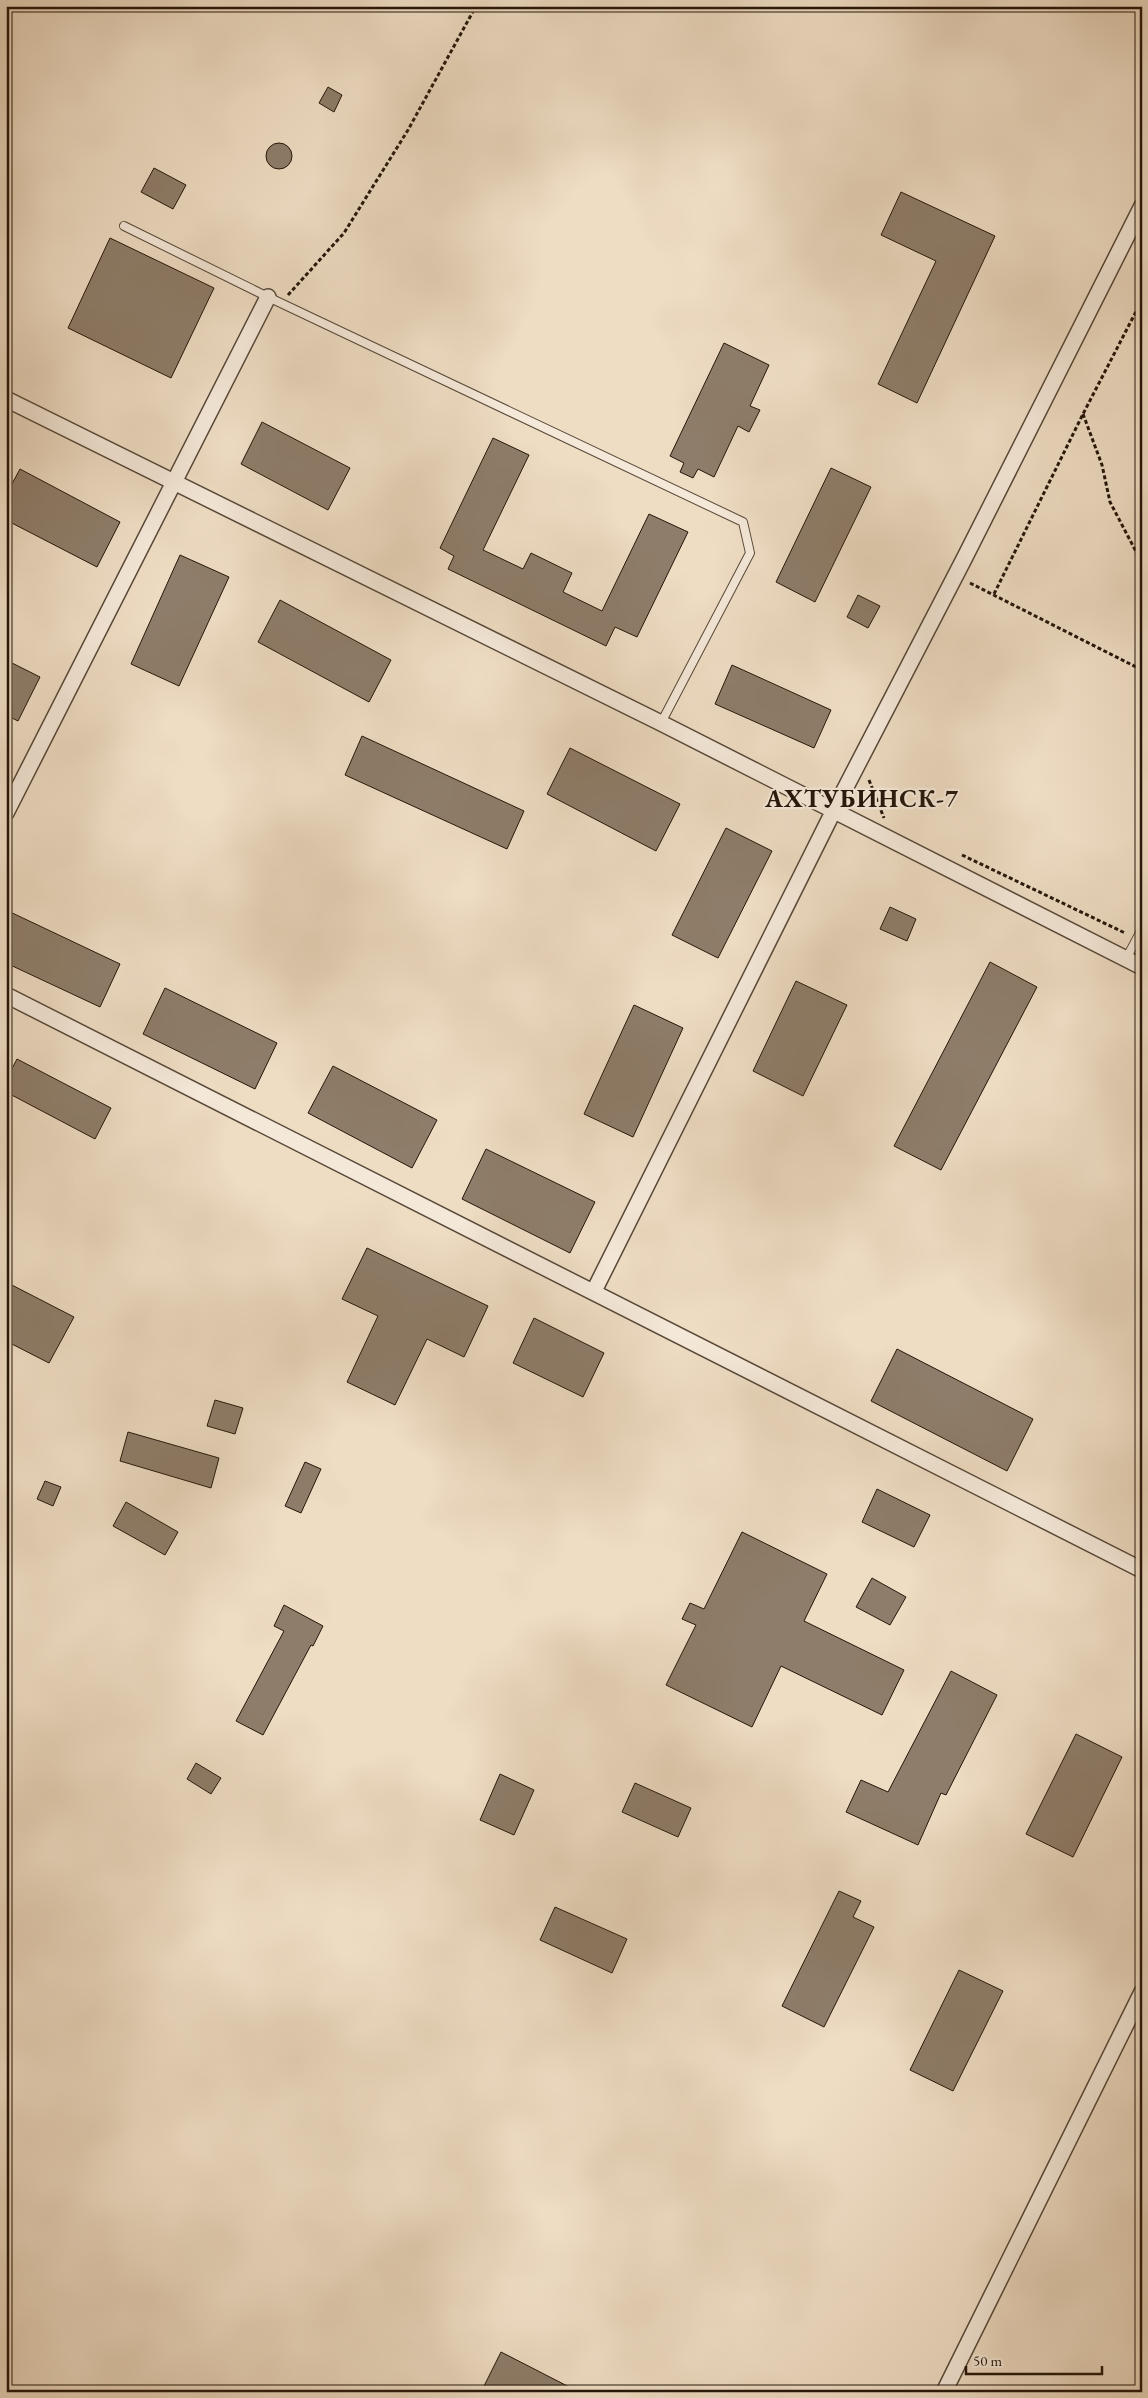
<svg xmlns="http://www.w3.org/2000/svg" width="1148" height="2398" font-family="'EB Garamond',serif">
  <rect width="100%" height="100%" fill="#eedcc3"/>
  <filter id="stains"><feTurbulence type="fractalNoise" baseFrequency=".004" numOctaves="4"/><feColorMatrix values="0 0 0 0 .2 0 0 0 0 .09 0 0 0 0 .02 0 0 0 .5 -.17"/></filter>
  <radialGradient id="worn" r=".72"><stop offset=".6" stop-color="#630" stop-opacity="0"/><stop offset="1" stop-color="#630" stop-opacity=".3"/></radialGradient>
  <path fill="#8e7d6a" stroke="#25160a" d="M328,87L342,95L334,112L319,103Z
    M266 156a13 13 0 1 1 26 0a13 13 0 1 1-26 0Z
    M154,168L186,185L173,209L141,192Z
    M901,192L995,236L917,403L878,384L936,261L881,235Z
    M110,238L214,288L171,378L68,328Z
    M724,343L769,365L750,406L760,410L749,432L738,426L714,477L698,469L693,478L680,472L684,463L670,456Z
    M262,422L350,468L328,510L241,464Z
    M493,438L529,455L483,550L523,569L531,553L572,573L563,592L602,611L649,514L688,532L637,637L615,627L606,646L448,569L454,556L440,548Z
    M831,468L871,487L815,602L776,582Z
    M20,469L120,522L97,567L6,520V495Z
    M180,555L229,577L179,686L131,664Z
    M858,595L880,606L868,628L847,617Z
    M280,600L391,660L369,702L258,642Z
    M6,660L40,677L18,721L6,715Z
    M732,665L831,710L814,748L715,704Z
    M362,736L524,811L507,849L345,775Z
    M570,748L680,804L656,851L547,794Z
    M726,828L772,851L718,958L672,935Z
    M890,907L916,919L907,941L880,929Z
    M6,910L120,964L100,1007L6,963Z
    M990,962L1037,987L941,1170L894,1146Z
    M796,981L847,1005L803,1096L753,1071Z
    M165,988L277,1043L255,1089L143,1034Z
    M634,1005L683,1028L633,1137L584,1114Z
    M17,1059L111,1108L95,1139L6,1092V1080Z
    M333,1066L437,1120L412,1168L308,1113Z
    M486,1149L595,1202L570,1253L462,1199Z
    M367,1248L488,1306L464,1357L427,1339L395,1405L347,1382L378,1316L342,1299Z
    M6,1282L74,1317L49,1363L6,1341Z
    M534,1318L604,1353L583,1397L513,1363Z
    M897,1349L1033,1419L1007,1471L871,1401Z
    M215,1400L243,1408L235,1434L207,1426Z
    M128,1432L219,1458L211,1488L120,1461Z
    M305,1462L321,1469L301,1513L285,1506Z
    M45,1481L61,1487L53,1506L37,1499Z
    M877,1489L930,1515L914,1547L862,1522Z
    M126,1502L178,1532L165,1555L113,1526Z
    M742,1532L827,1574L804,1621L904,1670L882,1715L781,1666L752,1727L666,1685L696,1625L682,1619L690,1603L704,1609Z
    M872,1578L906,1597L890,1625L856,1607Z
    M284,1605L323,1626L313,1646L311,1645L263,1735L236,1721L284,1631L274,1626Z
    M951,1671L997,1695L946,1795L941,1793L918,1845L846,1812L861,1780L888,1792Z
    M1076,1734L1122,1757L1073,1857L1026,1834Z
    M196,1763L221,1778L211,1794L187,1779Z
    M500,1774L534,1790L514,1835L480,1820Z
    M635,1783L691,1808L678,1837L622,1812Z
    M839,1891L861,1901L853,1917L874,1927L824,2027L782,2006Z
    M555,1907L627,1939L612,1973L540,1940Z
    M959,1970L1003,1991L953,2091L910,2070Z
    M501,2352L579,2392H481Z"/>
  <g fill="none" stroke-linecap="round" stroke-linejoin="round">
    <defs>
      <path id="service" d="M124,226L268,297L743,522L750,553L661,723
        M1126,959L1142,929"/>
      <path id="minor" d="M6,399L661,723L1142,967
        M6,813L268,297
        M6,995L1142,1570
        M594,1291L834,810L964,559L1142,206
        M944,2392L1142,1992"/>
    </defs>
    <use href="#service" stroke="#574838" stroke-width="10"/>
    <use href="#minor" stroke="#574838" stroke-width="18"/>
    <path stroke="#25160a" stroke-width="3" stroke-dasharray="4 2.5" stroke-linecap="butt" d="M288,295L344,233L408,130L476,6
      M1083,414L1102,465L1110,502L1142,563
      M970,583L1142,670
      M994,594L1083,414L1142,300
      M869,780L884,818
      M962,855L1125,933"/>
    <use href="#service" stroke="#f4e8d8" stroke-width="8"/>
    <use href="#minor" stroke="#f4e8d8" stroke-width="15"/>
  </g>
  <g text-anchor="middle" stroke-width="4.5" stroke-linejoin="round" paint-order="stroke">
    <g font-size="25" font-weight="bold" letter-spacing="1" fill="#25160a" stroke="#f4e8d8">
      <text x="862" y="807">АХТУБИНСК-7</text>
    </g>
  </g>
  <rect width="1148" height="2398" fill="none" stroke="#eedcc3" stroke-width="25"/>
  <rect x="8" y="8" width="1133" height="2383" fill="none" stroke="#25160a" stroke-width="2.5"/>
  <rect x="12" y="12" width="1123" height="2373" fill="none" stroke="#25160a"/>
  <path d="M966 2366v8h136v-8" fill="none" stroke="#25160a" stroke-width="2.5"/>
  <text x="973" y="2366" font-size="15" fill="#25160a" stroke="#f4e8d8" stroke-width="4" paint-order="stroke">50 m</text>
  <rect width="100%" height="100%" filter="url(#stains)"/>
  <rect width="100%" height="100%" fill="url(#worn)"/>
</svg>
